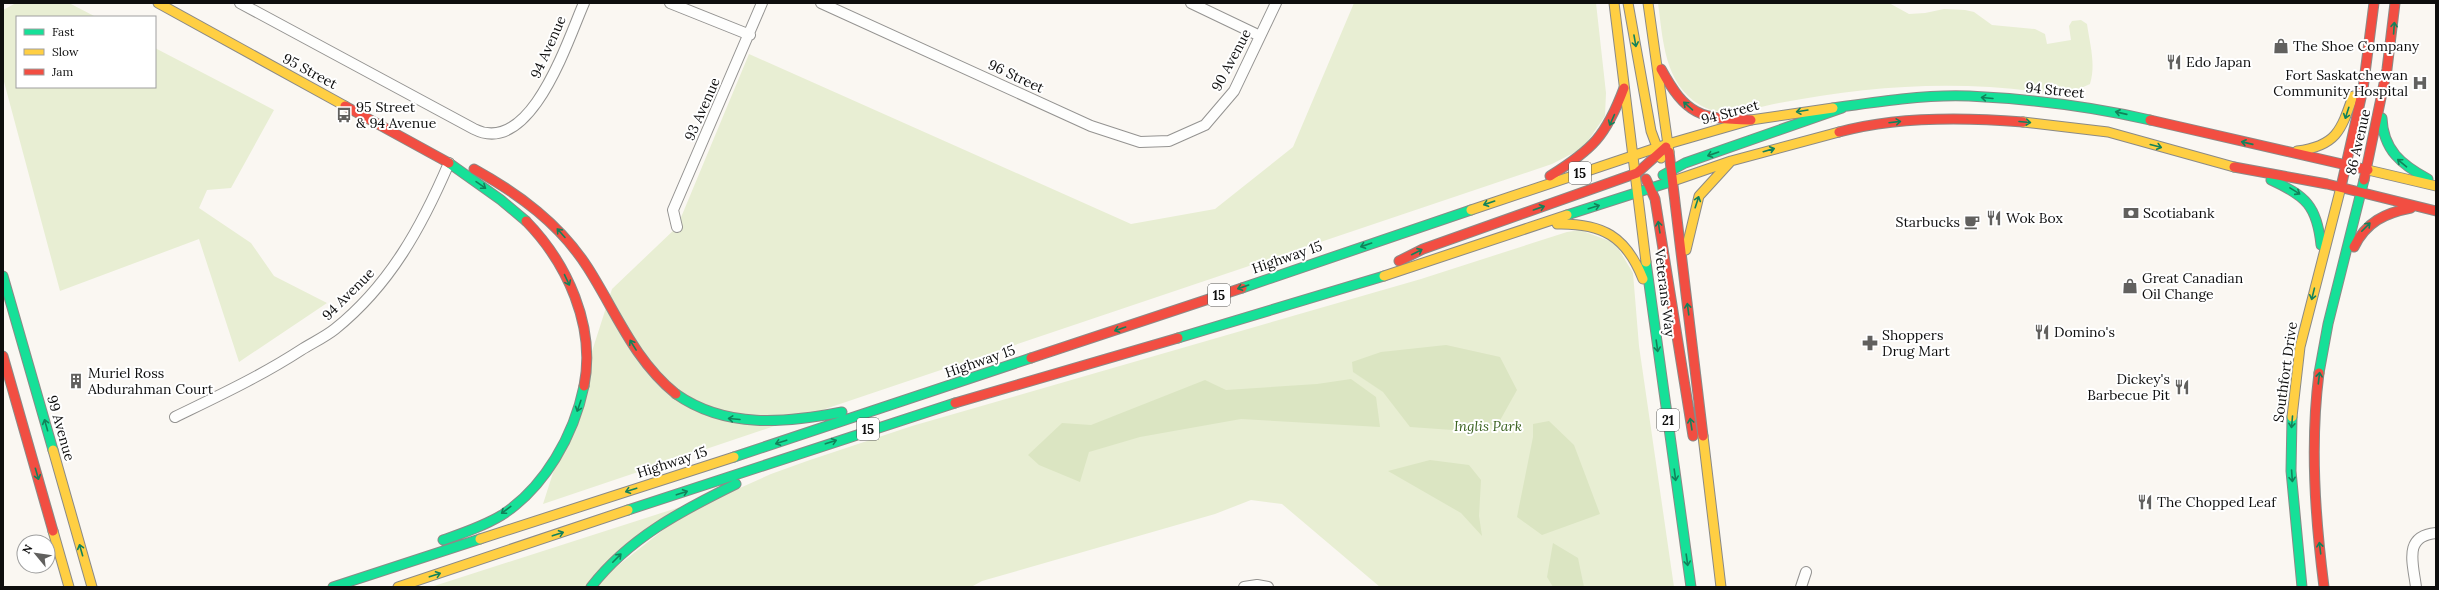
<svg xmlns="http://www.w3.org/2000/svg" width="2439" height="590" font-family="Lora,serif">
  <rect width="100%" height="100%" fill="#faf7f2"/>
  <path fill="#e8eed3" d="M16,3H69L96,17H17V87H155V48L274,110L231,188L207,190L199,208L251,243L274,276L327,303L239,362L199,239L60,291L3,78V10Z
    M1354,3H1596L1606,93L1605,116L1583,148L1552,164L543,504L612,289L677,227L749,54L1131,224L1215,209L1293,147Z
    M1658,3H1889L1909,14L1925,13L1944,9L1965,10L1974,12L1992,25L2035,29L2045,34L2047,44L2071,40L2069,26L2072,21L2081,20L2087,24C2090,45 2096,64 2090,84L2070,93L2059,95C1962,79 1875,85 1779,103C1753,108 1724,119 1700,105C1664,84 1663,39 1658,3Z
    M1580,230L1615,243L1633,273L1639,346L1674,587H1380L1282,504L1251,500L1215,514L982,581L971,587H597L606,575L686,512L771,474L807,461L912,426L1421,279L1567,232Z
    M680,507L587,587H431Z"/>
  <path fill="#dbe5c2" d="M1446,345L1500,357L1517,390L1498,424L1467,431L1410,427L1383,392L1353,372L1352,362L1381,352Z
    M1351,379L1376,397L1380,427L1241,419L1140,437L1089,452L1080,482L1039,465L1028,455L1062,423L1091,425L1205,380L1226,390L1317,384Z
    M1549,421L1574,445L1600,514L1542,535L1517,517L1533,437V424Z
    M1430,460L1469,465L1481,480L1479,516L1482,536L1461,513L1388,471Z
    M1553,543L1578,558L1584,587H1553L1547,577Z"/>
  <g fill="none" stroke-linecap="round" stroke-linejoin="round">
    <defs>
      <path id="street" d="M240,3L474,129C531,158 568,39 584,3
        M670,3L750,35
        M821,3L1091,126L1140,142L1169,141L1205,125L1234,91L1276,3
        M1191,3L1260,36
        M677,227L673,210L762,3
        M175,417C218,396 261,376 301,350C312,343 325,337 335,329C390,285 422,226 449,163
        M1244,587L1257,585L1268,587
        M1801,587L1806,572
        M2416,587C2413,563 2403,536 2436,533"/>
      <path id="fast" d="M1833,108C1874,102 1928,94 1969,96C2030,99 2090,106 2150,120
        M2382,118C2383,150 2402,165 2428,179
        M449,163L501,200L526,221
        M1663,175L1685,163L1842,108
        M2271,180C2306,196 2317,206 2321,245
        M1567,215L1673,181
        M1646,262L1691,587
        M3,276L53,450
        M1242,288L1471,210
        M1178,338L1384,276
        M2319,373L2328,324L2364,180
        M676,394C726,429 785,423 842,412
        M2292,417L2291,471L2302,587
        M734,457L1031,358
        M628,510L955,403
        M443,540C463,533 484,526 502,515C545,487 574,435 584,386
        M333,587L480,539
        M591,587C629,538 681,511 736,484"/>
      <path id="slow" d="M158,3L345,106
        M1614,3L1646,262
        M1628,3L1651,131L1661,158
        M1648,3L1669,152
        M2023,122L2108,132L2234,167
        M1668,144L1751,120L1833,108
        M2297,151C2336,146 2341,131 2353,96
        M2368,170L2436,186
        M1673,181L1731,161L1839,132
        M1471,210L1668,144
        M1557,224C1602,223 1626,236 1643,279
        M1686,250L1699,196L1731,161
        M1384,276L1567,215
        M2292,417L2300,347L2341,187
        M1703,436L1721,587
        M53,450L92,587
        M53,531L69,587
        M480,539L734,457
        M398,587L628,510"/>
      <path id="jam" d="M1661,69C1686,115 1700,119 1751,120
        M345,106L449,163
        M2150,120L2368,170
        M1839,132C1897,116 1963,117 2023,122
        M1669,152L1703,436
        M2234,167L2327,184L2436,211
        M474,169C519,194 560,224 588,268C616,312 634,360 676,394
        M1550,176C1593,149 1606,136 1624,88
        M1646,179L1655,199L1693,436
        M2364,180L2387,69L2395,3
        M2341,187L2363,89L2374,3
        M526,221C567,263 596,326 584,386
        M2354,247C2366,222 2385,213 2411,208
        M1399,261L1423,249L1637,173L1666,147
        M3,356L53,531
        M1031,358L1242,288
        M2319,373C2310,444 2315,516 2324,587
        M955,403L1178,338"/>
    </defs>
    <use href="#street" stroke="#949391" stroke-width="12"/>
    <use href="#fast" stroke="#8b8a87" stroke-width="11"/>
    <use href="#slow" stroke="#8b8a87" stroke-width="11"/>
    <use href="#jam" stroke="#8b8a87" stroke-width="11"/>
    <use href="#street" stroke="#fefefd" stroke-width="10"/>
    <use href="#fast" stroke="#16e098" stroke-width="9"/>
    <use href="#slow" stroke="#ffcf43" stroke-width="9"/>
    <use href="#jam" stroke="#f24e42" stroke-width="9"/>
  </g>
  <defs><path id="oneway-shaft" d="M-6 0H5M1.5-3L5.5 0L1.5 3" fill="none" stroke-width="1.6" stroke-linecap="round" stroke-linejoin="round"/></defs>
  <g stroke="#12825a">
    <use href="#oneway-shaft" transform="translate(2394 28) rotate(-86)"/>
    <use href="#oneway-shaft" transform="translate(1635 41) rotate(80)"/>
    <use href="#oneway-shaft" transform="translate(1987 98) rotate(-175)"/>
    <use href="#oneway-shaft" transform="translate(1688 106) rotate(-139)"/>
    <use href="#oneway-shaft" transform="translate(1802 111) rotate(171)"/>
    <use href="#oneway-shaft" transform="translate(2121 113) rotate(-167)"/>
    <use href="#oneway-shaft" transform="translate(2347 113) rotate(108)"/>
    <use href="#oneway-shaft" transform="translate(1612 120) rotate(114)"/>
    <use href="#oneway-shaft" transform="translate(1895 122) rotate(-7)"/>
    <use href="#oneway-shaft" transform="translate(2025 122) rotate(5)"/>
    <use href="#oneway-shaft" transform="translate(2247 143) rotate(-167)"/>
    <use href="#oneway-shaft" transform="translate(2156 146) rotate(15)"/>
    <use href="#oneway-shaft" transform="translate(1769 150) rotate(-16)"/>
    <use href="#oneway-shaft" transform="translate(1713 154) rotate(161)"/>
    <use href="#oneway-shaft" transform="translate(2402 163) rotate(-140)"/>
    <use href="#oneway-shaft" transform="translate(481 185) rotate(35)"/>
    <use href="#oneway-shaft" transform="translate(2295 191) rotate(32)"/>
    <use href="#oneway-shaft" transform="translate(1697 202) rotate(-72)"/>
    <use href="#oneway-shaft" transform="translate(1489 203) rotate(161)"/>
    <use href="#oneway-shaft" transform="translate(1594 207) rotate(-17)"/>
    <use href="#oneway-shaft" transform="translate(1539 208) rotate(-19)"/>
    <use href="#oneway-shaft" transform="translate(1659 227) rotate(-99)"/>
    <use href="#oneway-shaft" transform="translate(2366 227) rotate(-45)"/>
    <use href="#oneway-shaft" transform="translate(561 233) rotate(-132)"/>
    <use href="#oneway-shaft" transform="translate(1366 245) rotate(161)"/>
    <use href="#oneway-shaft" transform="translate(1417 252) rotate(-27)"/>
    <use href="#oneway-shaft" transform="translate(567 280) rotate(65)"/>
    <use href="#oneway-shaft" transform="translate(1243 287) rotate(161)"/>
    <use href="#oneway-shaft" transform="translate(2313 294) rotate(104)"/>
    <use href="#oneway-shaft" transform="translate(1688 309) rotate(-98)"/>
    <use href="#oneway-shaft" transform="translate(1120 329) rotate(161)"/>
    <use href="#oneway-shaft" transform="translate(633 345) rotate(-122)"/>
    <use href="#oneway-shaft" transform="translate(1657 346) rotate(82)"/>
    <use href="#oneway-shaft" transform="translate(2319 378) rotate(-83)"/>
    <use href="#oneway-shaft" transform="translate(579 406) rotate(109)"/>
    <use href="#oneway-shaft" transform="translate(734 419) rotate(-175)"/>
    <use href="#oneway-shaft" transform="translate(2292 422) rotate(95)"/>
    <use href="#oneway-shaft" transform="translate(1691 424) rotate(-99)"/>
    <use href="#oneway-shaft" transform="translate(46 425) rotate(-106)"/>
    <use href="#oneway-shaft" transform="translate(781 442) rotate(162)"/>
    <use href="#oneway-shaft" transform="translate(831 442) rotate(-18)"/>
    <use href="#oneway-shaft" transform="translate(37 474) rotate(74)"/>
    <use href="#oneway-shaft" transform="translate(1675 475) rotate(82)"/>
    <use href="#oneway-shaft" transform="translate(2292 476) rotate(86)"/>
    <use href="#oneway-shaft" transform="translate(631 490) rotate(162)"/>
    <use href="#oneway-shaft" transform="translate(682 493) rotate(-18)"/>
    <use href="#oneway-shaft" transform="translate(506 510) rotate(143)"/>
    <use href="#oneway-shaft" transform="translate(558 534) rotate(-18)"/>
    <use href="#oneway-shaft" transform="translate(2320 548) rotate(-97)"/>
    <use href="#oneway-shaft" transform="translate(81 550) rotate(-106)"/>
    <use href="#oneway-shaft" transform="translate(617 558) rotate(-45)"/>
    <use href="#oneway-shaft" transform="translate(1687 560) rotate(82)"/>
    <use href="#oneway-shaft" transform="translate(435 575) rotate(-18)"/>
  </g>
  <defs>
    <symbol id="shop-bare" viewBox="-9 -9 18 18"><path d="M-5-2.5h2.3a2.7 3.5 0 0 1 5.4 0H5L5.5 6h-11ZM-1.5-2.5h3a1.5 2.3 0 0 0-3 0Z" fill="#61605e" stroke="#fff" stroke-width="2.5" paint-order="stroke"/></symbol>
    <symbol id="restaurant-bare" viewBox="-9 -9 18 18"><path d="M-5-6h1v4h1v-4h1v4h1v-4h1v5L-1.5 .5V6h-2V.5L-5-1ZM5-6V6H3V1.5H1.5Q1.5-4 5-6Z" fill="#61605e" stroke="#fff" stroke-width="2.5" paint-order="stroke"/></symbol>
    <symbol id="hospital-bare" viewBox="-9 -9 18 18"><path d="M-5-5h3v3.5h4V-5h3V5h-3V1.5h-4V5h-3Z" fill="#61605e" stroke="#fff" stroke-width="2.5" paint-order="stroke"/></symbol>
    <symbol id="bus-bare" viewBox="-9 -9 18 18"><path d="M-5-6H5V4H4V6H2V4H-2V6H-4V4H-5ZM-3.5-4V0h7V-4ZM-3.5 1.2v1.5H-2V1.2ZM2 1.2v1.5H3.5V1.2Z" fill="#61605e" stroke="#fff" stroke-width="2.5" paint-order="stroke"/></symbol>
    <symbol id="bank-bare" viewBox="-9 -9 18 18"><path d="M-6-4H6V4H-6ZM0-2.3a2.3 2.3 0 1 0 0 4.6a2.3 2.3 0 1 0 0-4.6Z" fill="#61605e" stroke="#fff" stroke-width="2.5" paint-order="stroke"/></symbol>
    <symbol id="cafe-bare" viewBox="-9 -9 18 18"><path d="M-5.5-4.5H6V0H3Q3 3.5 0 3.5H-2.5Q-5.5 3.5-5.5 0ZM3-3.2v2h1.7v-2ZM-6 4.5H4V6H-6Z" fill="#61605e" stroke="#fff" stroke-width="2.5" paint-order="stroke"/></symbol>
    <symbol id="pharmacy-bare" viewBox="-9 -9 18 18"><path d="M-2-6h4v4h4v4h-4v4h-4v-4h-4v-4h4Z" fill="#61605e" stroke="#fff" stroke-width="2.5" paint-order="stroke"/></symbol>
    <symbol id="building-bare" viewBox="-9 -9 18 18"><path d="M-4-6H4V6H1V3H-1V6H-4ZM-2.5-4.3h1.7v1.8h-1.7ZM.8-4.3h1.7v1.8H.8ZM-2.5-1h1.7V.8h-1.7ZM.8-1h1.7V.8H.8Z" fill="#61605e" stroke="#fff" stroke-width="2.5" paint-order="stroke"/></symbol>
  </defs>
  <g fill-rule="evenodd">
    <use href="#shop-bare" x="2270" y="35" width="22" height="22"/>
    <use href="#restaurant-bare" x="2163" y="51" width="22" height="22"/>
    <use href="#hospital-bare" x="2409" y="72" width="22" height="22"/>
    <use href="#bus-bare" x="333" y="104" width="22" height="22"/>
    <use href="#bank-bare" x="2120" y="202" width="22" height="22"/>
    <use href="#restaurant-bare" x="1983" y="207" width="22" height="22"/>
    <use href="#cafe-bare" x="1961" y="211" width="22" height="22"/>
    <use href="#shop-bare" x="2119" y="275" width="22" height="22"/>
    <use href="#restaurant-bare" x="2031" y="321" width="22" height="22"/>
    <use href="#pharmacy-bare" x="1859" y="332" width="22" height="22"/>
    <use href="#building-bare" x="65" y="370" width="22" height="22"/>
    <use href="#restaurant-bare" x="2171" y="376" width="22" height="22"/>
    <use href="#restaurant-bare" x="2134" y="491" width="22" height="22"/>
  </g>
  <g text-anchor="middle" stroke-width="4" stroke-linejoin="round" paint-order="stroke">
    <g fill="#fff" stroke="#565656" stroke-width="1">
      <rect x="1569" y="162" width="22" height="22" rx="3"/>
      <rect x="1208" y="284" width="22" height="22" rx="3"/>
      <rect x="1657" y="409" width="22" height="22" rx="3"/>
      <rect x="857" y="418" width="22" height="22" rx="3"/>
    </g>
    <g font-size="13" font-weight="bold" fill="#0e0e0e">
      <text x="1580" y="178">15</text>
      <text x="1219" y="300">15</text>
      <text x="1668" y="425">21</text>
      <text x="868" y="434">15</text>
    </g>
    <g font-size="14" fill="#0e0e0e" stroke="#fff" text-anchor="start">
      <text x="2293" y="51">The Shoe Company</text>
      <text x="2186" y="67">Edo Japan</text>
      <text x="2408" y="80" text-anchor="end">Fort Saskatchewan<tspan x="2408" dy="16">Community Hospital</tspan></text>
      <text x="356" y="112">95 Street<tspan x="356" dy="16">&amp; 94 Avenue</tspan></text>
      <text x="2143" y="218">Scotiabank</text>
      <text x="2006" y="223">Wok Box</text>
      <text x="1960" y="227" text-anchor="end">Starbucks</text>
      <text x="2142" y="283">Great Canadian<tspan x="2142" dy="16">Oil Change</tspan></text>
      <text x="2054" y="337">Domino's</text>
      <text x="1882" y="340">Shoppers<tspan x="1882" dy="16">Drug Mart</tspan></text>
      <text x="88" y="378">Muriel Ross<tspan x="88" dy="16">Abdurahman Court</tspan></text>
      <text x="2170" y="384" text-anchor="end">Dickey's<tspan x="2170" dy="16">Barbecue Pit</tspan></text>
      <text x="2157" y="507">The Chopped Leaf</text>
    </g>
    <g font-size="14" fill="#0e0e0e" stroke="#fff">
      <text transform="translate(548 47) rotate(-66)" y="5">94 Avenue</text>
      <text transform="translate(1231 60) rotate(-62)" y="5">90 Avenue</text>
      <text transform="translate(310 71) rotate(28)" y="5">95 Street</text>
      <text transform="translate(1016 76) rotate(25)" y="5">96 Street</text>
      <text transform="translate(2055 90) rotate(6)" y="5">94 Street</text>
      <text transform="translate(702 109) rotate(-66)" y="5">93 Avenue</text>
      <text transform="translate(1730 112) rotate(-15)" y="5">94 Street</text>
      <text transform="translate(2358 142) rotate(-77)" y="5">86 Avenue</text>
      <text transform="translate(1287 257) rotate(-19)" y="5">Highway 15</text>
      <text transform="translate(1665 293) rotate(83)" y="5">Veterans Way</text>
      <text transform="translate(348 294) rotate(-45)" y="5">94 Avenue</text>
      <text transform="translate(980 361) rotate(-19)" y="5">Highway 15</text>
      <text transform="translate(2285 372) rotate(-82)" y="5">Southfort Drive</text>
      <text transform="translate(61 428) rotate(74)" y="5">99 Avenue</text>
      <text transform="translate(672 462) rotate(-18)" y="5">Highway 15</text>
    </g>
    <g font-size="14" font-style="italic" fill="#3b6221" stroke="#fff">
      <text x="1488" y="431">Inglis Park</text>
    </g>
  </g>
  <rect width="2439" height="590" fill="none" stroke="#0e0e0e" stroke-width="8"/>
  <rect x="16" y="16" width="140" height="72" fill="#ffffff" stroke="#9f9f9f"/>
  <rect x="24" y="29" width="20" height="6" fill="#16e098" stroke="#9f9f9f"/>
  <text x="52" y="36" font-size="12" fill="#0e0e0e">Fast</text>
  <rect x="24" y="49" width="20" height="6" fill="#ffcf43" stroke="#9f9f9f"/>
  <text x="52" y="56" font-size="12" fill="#0e0e0e">Slow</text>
  <rect x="24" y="69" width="20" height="6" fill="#f24e42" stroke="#9f9f9f"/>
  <text x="52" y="76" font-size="12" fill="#0e0e0e">Jam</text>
  <g transform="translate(36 554) rotate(299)"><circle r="19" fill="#ffffff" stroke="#9f9f9f"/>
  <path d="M0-3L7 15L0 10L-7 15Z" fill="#61605e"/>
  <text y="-6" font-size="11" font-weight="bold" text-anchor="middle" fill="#0e0e0e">N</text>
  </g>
</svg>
